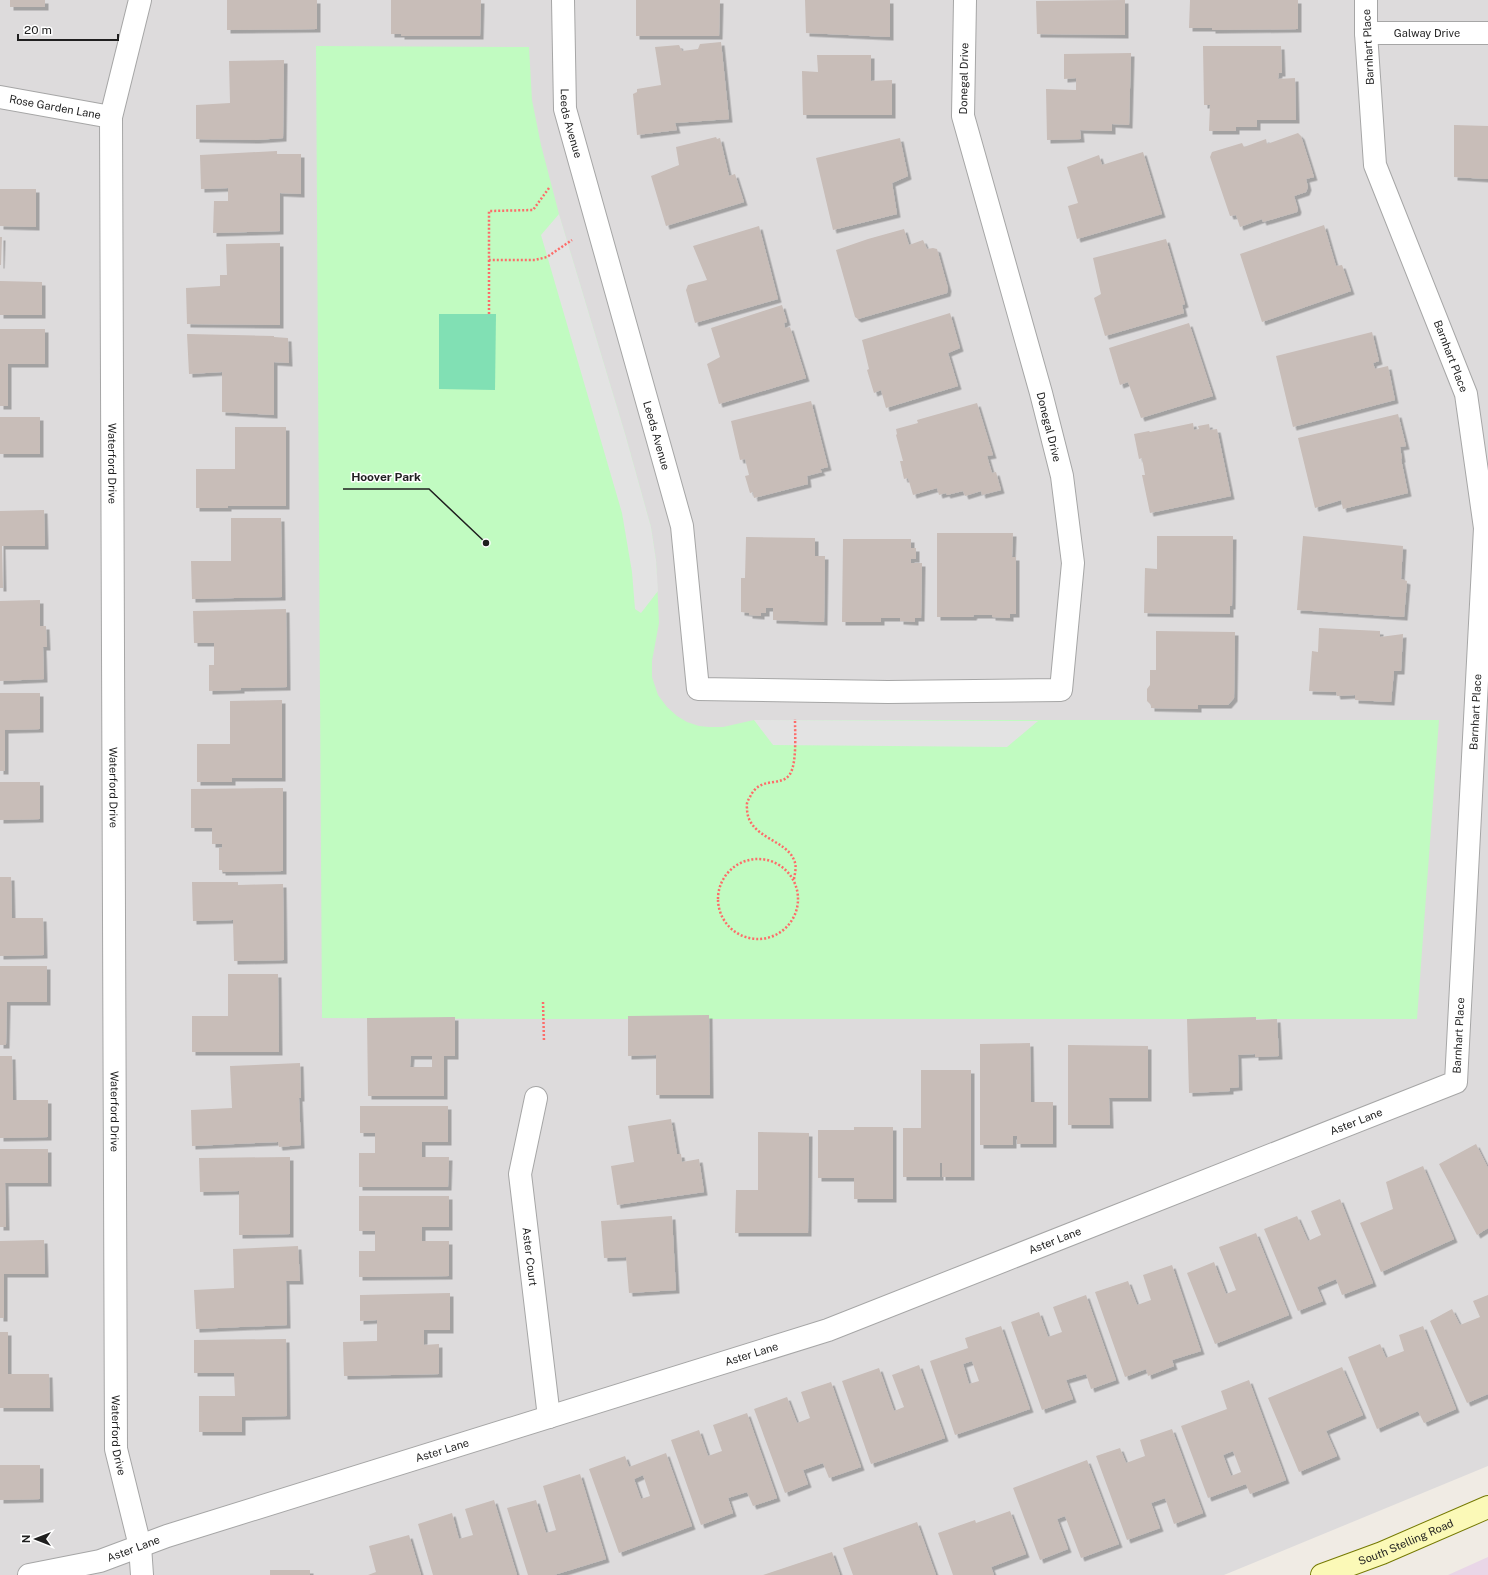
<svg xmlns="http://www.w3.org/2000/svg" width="1488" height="1575" font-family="'Public Sans',sans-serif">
  <defs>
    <filter id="shadow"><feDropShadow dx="3.5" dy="3.5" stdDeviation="0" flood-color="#0004"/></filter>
  </defs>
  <rect width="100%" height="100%" fill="#f0ebe4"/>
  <path fill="#dddbdc" d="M0,0H1488V1466L1224,1575H0Z"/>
  <path fill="#e9d6e7" d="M1488,1557V1575H1448Z"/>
  <path fill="#c1fbc1" d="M316,46L529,47L532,100L541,145L559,214L626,437L651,527L656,560L659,623L652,661V677L658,695L667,707L677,716L687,722L699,726L709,727H723L754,720H1439L1417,1019H528L322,1018Z"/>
  <path fill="#81e0b4" d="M439,314H496L495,390L439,389Z"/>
  <path fill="#e3e3e3" d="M559,214L626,437L651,527L656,560L658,591L641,613L635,609L632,572L622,513L541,235Z
    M754,720L1038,721L1007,747L773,745Z"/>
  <path fill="#c8bdb8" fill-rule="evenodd" filter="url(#shadow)" d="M10,0H45V7H10Z
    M227,0H317V29L227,30Z
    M391,0H481L480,36H401V34H391Z
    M636,0H720L719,36H636Z
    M805,0H890V37L806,33Z
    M1125,0V35L1037,34L1036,1Z
    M1190,0H1298V29L1212,30V28H1189Z
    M721,42L729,119L675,123L677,130L637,135L633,94L637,92V89L661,85L655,47L679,45L682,51L698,49L700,44Z
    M1203,46H1281L1282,73H1279L1278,79L1295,78L1296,120H1257V127H1236V131H1209L1210,105H1204Z
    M1131,53L1129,125L1112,124V131L1080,130L1081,139L1047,140L1046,89L1076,90V78L1064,79V54Z
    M817,55H871V81L892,80V115H803L802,71L818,72Z
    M284,60L283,138L256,140L196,139V105L230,103L229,61Z
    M1454,125L1488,126V179L1454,177Z
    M1298,133L1301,136L1314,177L1306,179L1308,187L1306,192L1294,196L1298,209L1297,212L1263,222L1262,219L1240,227L1236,215L1230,216L1210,157L1212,152L1242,143L1244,147L1266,139L1267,144Z
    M716,137L717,139L720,138L729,176L735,174L744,202L666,226L651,176L679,165L676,147Z
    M900,138L908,176L892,183L897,214L833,230L816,158Z
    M277,151V154H301V194L280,193V231L213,233L214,201H228V188L201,189L200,155Z
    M1143,152L1162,214L1077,239L1068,206L1078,203L1067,167L1099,155L1102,165Z
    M0,189H36V227L0,226Z
    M1324,225L1336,266L1342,265L1351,291L1262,322L1240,254Z
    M759,226L778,299L695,323L686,290L688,285L707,280L693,246Z
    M904,229L909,245L923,240L927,249L933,248L937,249L948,288L947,293L858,319L855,317L836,250L868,239Z
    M0,237H2L1,265H0Z
    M1166,239L1185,304L1182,305L1184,313L1105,336L1094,298L1101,294L1093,258Z
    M280,243V325L187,324L186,288L220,286V275H227L226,244Z
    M0,281L42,282V315H0Z
    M782,305L787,322L784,323L785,328L790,327L806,378L719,404L707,364L720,357L711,328Z
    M950,313L960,348L948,353L958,386L886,408L881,390L874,393L867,370L869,369L862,340Z
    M1189,323L1213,396L1141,418L1128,382L1120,385L1109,348Z
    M0,329H45V364H8V406H0Z
    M1372,332L1379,361L1373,363L1375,369L1388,366L1395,400L1293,427L1276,356Z
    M187,334L274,336V337L288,338L289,363L274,362V415L222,412V372L189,374Z
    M811,401L828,467L820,469L822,472L807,476L808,484L754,498L753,492L750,493L745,476L749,475L745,459L740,460L731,421Z
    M977,403L993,455L987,456L992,473L996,472L1001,490L982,495L981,491L965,496L963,491L947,495L946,493L939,495L937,488L913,495L908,478L904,479L900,461H903L896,435L897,434L896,429L918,423L917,420Z
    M1398,414L1406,446L1400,447L1402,459H1401L1408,493L1343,509L1341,500L1315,508L1298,438Z
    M0,417H40V454H0Z
    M1193,423L1194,430L1199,429L1198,426L1209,424L1210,430L1217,429L1231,496L1150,513L1142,475H1145L1142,458L1139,459L1134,434L1149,431L1150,432Z
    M235,427H286V506H228V508H196V469H235Z
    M44,510L45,546H2L3,588H0V511Z
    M231,518H281L282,597L192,599L191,561H231Z
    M937,533H1013L1012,557H1016V614H1010V618L992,617V615H974L973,617H937Z
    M1157,536H1233L1232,606H1230V614L1144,613L1145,568L1157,569Z
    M1303,536L1403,546L1401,579L1407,581L1404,617L1297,610Z
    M746,537L815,538V556H825L824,622L773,620V608H766V613H761V616L749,615V613L741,612V578H745Z
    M843,539H911V548H916V559H911V563H922L921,618H915V622L900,621V618H881V622H842Z
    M40,600V626H46L47,647H43L44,679L0,681V601Z
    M286,609L287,687L241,688V690L209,691V665H214V643H194L193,611Z
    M1319,628L1380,631V637L1403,634L1401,671H1394L1391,702L1355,700V695L1337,696L1336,692L1309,691L1312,651L1318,652Z
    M1156,631L1235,632L1234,698L1228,705H1198V709L1151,708V705L1147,701V689L1150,685V670H1156Z
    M0,693H40V729L5,730V771H0Z
    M282,700V778H232V782H197V744H230V701Z
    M0,782H40V819L0,820Z
    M283,788V871L222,872V870H219V848H222V844H212V828H191V789Z
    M0,877H11L12,918H43L44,955L0,956Z
    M192,882H238V885L283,884L284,960L234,961L233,920L193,921Z
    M0,966H47V1002H7L6,1045H0Z
    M228,974H278L279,1052H192V1016H228Z
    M709,1015L710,1095H656V1055L628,1056V1016Z
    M455,1017V1056H444V1096H368L367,1018ZM411,1056H432V1067H410Z
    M1256,1017V1020L1277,1019L1279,1056L1255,1057V1054L1238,1055L1239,1087L1230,1088V1091L1189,1093L1187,1019Z
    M1030,1043L1031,1102H1053V1144H1017V1136H1013V1145H980V1044Z
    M1068,1045L1148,1046V1098H1109L1110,1125H1068Z
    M0,1056H12L13,1100H48V1137L0,1138Z
    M300,1063L301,1098H299L301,1145L279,1147L278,1142L192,1146L191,1110L232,1108L230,1066Z
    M921,1070H971V1177H942V1163H940V1177H903V1128H921Z
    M360,1106H448V1142H422V1157H449L448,1187H359V1153H375V1133H360Z
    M671,1119L677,1154H681L682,1162L699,1159L704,1192L617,1205L611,1166L634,1162L628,1126Z
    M854,1127H893V1199H854V1178H818V1130H854Z
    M758,1132L809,1133L808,1233H735L736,1190H758Z
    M1476,1144L1488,1168V1228L1477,1235L1439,1164Z
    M0,1149H48V1183H5L6,1227H0Z
    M290,1157V1234L239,1235V1191L200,1192L199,1158Z
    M1423,1166L1454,1239L1381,1272L1360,1223L1393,1209L1386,1182Z
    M359,1196H449V1227H422V1241H449V1276L359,1277V1251H375V1231H359Z
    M1340,1199L1373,1283L1342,1295L1336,1279L1317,1287L1323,1301L1298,1311L1264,1229L1297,1216L1308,1241L1321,1235L1311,1211Z
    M672,1216L676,1290L629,1293L626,1257L604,1258L601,1221Z
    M1256,1233L1289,1315L1215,1344L1187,1273L1214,1262L1226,1294L1236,1290L1219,1247Z
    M44,1240L45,1274H4V1318H0V1241Z
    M298,1246L300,1281H286L287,1325L196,1329L194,1290L234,1288L233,1249Z
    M1172,1265L1201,1351L1172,1360L1174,1366L1148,1376L1146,1369L1125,1377L1095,1292L1128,1281L1137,1305L1151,1300L1143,1275Z
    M450,1293V1330H424V1345L439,1344V1374L344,1376L343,1342L377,1341V1320L360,1321V1295Z
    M1086,1295L1116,1380L1091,1389L1086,1374L1066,1380L1073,1399L1042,1410L1011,1322L1039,1312L1048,1337L1062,1332L1053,1307Z
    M1488,1295V1394L1467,1403L1430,1321L1452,1309L1460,1325L1480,1317L1473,1301Z
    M1001,1326L1030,1409L955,1435L930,1361L968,1348L965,1338ZM972,1361L979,1381L969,1384L963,1364Z
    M1423,1326L1456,1409L1424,1423L1418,1411L1377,1429L1348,1357L1380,1344L1386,1358L1404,1351L1399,1335Z
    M0,1332H8V1374H49L50,1408H0Z
    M286,1339L287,1416L242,1417V1432H199V1396H235L234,1373H194V1340Z
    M919,1365L945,1438L871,1464L842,1381L879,1368L894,1411L904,1407L892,1375Z
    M1342,1367L1363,1415L1326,1431L1337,1456L1299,1472L1268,1398Z
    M1249,1380L1286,1480L1250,1494L1246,1484L1208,1498L1181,1426L1227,1409L1221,1391ZM1233,1451L1241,1472L1231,1476L1223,1455Z
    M831,1382L861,1467L829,1478L823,1463L803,1470L808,1484L785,1493L754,1409L787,1397L797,1423L810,1418L801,1392Z
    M747,1413L777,1498L753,1506L747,1492L728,1498L733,1513L701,1525L671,1440L699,1430L708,1456L722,1451L713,1425Z
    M1172,1429L1203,1513L1174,1524L1165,1498L1151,1503L1160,1528L1127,1540L1096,1456L1120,1448L1126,1463L1145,1456L1140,1440Z
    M666,1453L692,1526L619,1553L589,1469L625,1456L629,1467ZM643,1475L650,1496L641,1499L634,1479Z
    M1087,1460L1119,1544L1081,1558L1065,1516L1057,1519L1068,1549L1040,1560L1013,1488Z
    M0,1465H40V1499L0,1500Z
    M580,1474L606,1559L554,1575H528L507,1508L536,1500L546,1533L556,1530L543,1486Z
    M494,1500L517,1575H433L418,1524L452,1513L459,1539L473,1535L465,1509Z
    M1010,1511L1026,1554L991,1567L994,1575H953L938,1533L975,1520L976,1523Z
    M917,1522L936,1575H853L843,1548Z
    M409,1535L421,1575H368L376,1572L369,1546Z
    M832,1552L840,1575H763Z
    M270,1570H310V1575H270Z"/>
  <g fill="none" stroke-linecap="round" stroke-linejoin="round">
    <defs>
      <g id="street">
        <path id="s1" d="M140,0L111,117L116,1449L140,1546L142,1575"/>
        <path id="s2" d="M563,0L565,109L682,526L698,689L888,692L1061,690L1073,563L1062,476L1041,393L963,116L965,0"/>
        <path id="s3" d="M1366,33H1488"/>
        <path id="s4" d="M0,97L111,117"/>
        <path id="s5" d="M536,1098L520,1174L549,1417"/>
        <path id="s6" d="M29,1575L100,1561L167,1536L828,1330L1456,1082L1485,528L1466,394L1375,165L1366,33V0"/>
      </g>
      <g id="secondary">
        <path id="s7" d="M1322,1575L1382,1553L1488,1507"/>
      </g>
    </defs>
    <use href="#street" stroke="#a6a6a6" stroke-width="24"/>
    <use href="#secondary" stroke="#757903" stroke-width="24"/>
    <path stroke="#fd6c69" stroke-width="2.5" stroke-dasharray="2 2" stroke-linecap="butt" d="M549,188L533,210L489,211V260H535L547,257L572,240
      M489,260V314
      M718 899a40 40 0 1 1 80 0a40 40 0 1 1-80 0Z
      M794,879C795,873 797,866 794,860C786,839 747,838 747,808C746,804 748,800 750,797C760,775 781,788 790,774C797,763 795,733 795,719
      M543,1002L544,1042"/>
    <use href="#street" stroke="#fff" stroke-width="22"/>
    <use href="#secondary" stroke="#fbf9b7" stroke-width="22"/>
  </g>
  <g text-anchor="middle" stroke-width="3" stroke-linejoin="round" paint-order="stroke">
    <g font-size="11" fill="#1f1f1f" stroke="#fff">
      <text dy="4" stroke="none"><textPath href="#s3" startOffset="61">Galway Drive</textPath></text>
      <text transform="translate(1368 47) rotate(-93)" y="4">Barnhart Place</text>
      <text dy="4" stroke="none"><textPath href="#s2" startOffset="1695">Donegal Drive</textPath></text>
      <text dy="4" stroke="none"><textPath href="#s4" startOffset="56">Rose Garden Lane</textPath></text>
      <text dy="4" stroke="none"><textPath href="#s2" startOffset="124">Leeds Avenue</textPath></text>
      <text transform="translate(1451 356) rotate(69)" y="4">Barnhart Place</text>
      <text transform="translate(1049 427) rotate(76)" y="4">Donegal Drive</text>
      <text dy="4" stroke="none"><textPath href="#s2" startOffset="448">Leeds Avenue</textPath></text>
      <text dy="4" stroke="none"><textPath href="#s1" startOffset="467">Waterford Drive</textPath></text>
      <text dy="4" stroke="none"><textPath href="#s6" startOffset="1882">Barnhart Place</textPath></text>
      <text dy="4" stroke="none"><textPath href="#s1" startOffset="791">Waterford Drive</textPath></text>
      <text dy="4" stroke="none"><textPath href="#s6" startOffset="1558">Barnhart Place</textPath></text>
      <text dy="4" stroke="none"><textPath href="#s1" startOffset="1115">Waterford Drive</textPath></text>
      <text dy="4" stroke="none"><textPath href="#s6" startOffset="1404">Aster Lane</textPath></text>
      <text dy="4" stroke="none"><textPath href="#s6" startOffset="1080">Aster Lane</textPath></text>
      <text dy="4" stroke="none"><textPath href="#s5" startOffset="161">Aster Court</textPath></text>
      <text dy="4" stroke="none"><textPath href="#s6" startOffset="756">Aster Lane</textPath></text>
      <text dy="4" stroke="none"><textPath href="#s1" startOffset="1439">Waterford Drive</textPath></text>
      <text dy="4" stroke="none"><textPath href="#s6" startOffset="432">Aster Lane</textPath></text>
      <text dy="4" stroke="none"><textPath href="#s7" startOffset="90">South Stelling Road</textPath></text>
      <text dy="4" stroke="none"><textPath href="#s6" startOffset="108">Aster Lane</textPath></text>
    </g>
  </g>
  <path fill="none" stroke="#1f1f1f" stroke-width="1.5" d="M486 543L429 489H343"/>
  <circle fill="#1f1f1f" stroke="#fff" stroke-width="1.5" cx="486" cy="543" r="4"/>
  <g font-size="12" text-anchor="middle" font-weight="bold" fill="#1f1f1f" stroke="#fff" stroke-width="3" stroke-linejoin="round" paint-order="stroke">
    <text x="386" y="481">Hoover Park</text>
  </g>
  <g transform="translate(36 1539) rotate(270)" stroke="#ffffff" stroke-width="3" paint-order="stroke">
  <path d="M0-3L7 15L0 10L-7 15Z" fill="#1f1f1f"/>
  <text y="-6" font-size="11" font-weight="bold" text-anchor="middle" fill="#1f1f1f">N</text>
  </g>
  <path d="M18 34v6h100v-6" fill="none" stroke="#1f1f1f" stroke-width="2"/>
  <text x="24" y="34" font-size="12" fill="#1f1f1f" stroke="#ffffff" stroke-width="3" paint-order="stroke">20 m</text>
</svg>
